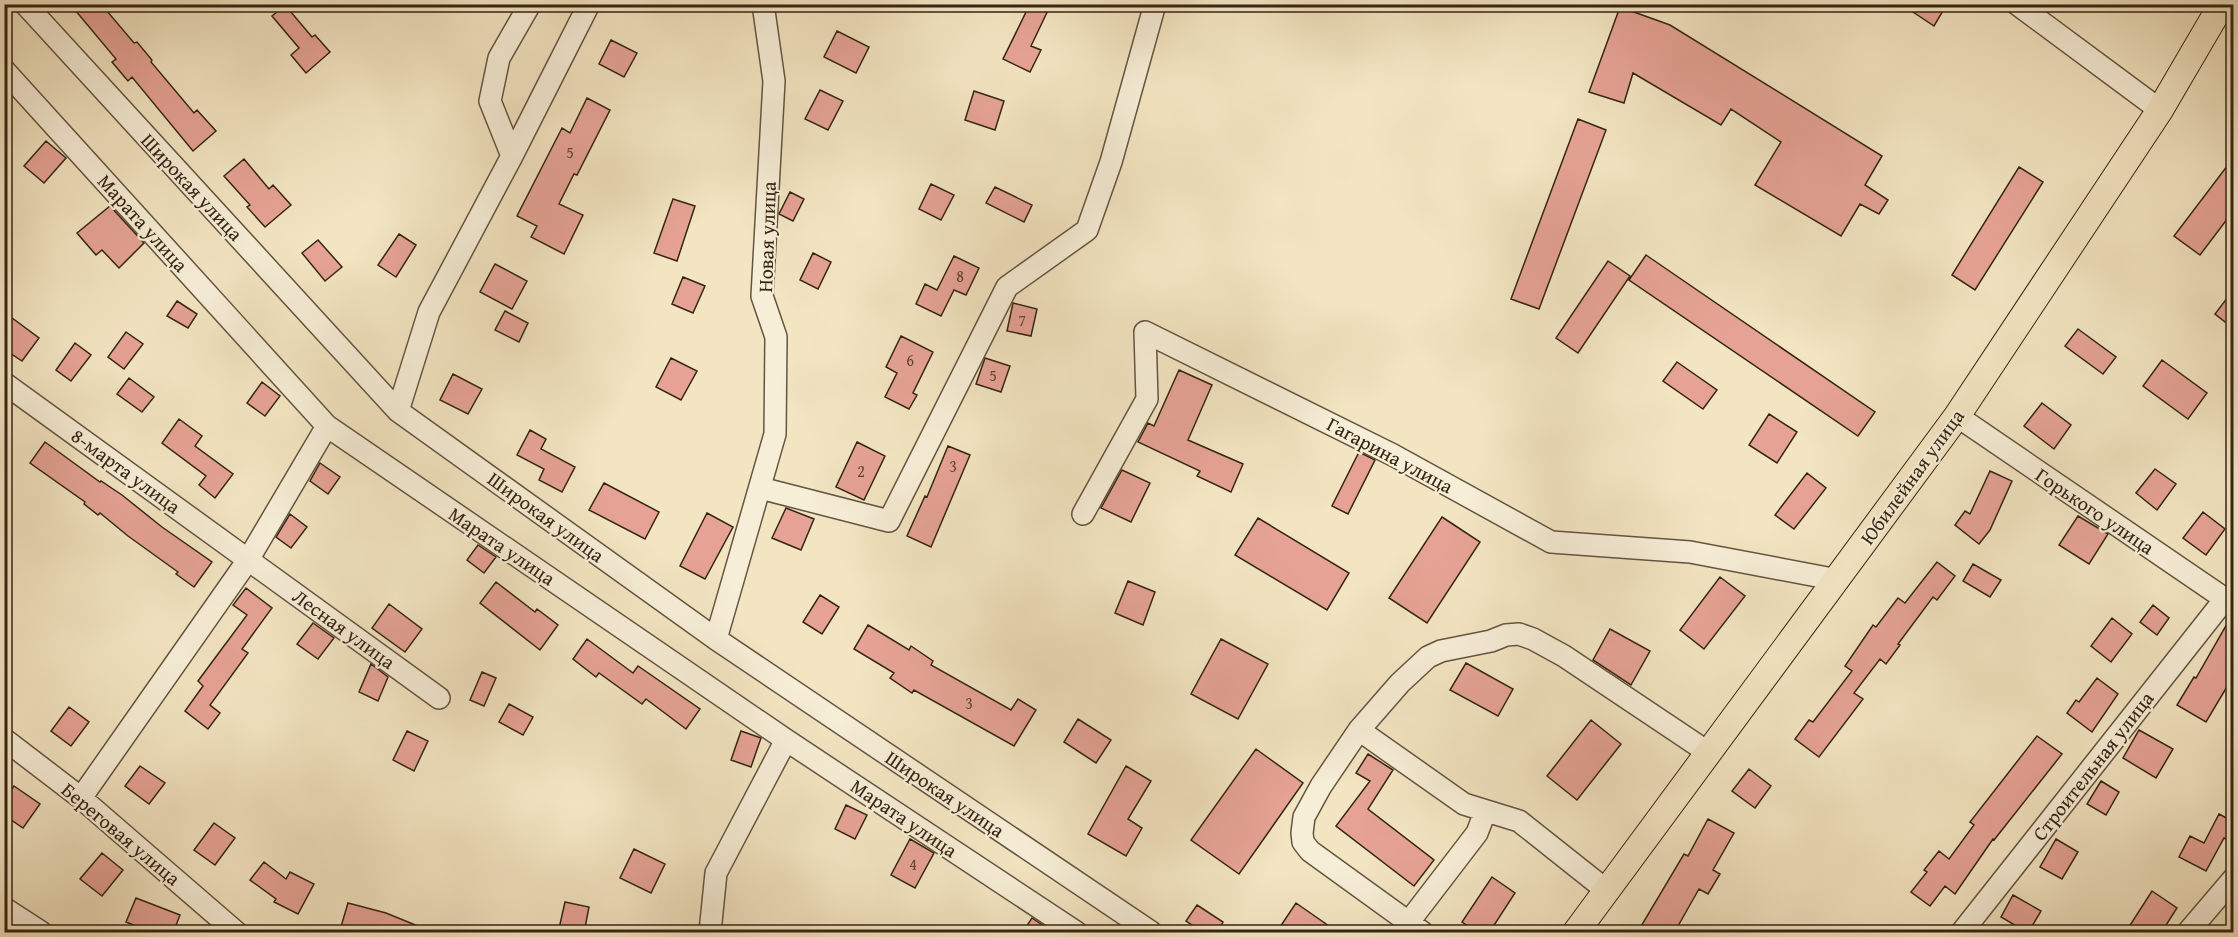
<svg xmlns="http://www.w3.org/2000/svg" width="2238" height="937" font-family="'Gentium Book Plus',serif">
  <rect width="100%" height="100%" fill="#f3e5c2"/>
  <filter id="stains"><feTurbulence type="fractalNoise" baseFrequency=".00333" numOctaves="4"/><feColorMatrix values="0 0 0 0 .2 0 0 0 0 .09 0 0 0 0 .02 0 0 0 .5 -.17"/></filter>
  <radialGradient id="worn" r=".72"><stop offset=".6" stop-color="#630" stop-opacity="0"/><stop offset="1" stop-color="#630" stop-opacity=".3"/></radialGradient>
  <path fill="#e6a395" stroke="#352514" stroke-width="1.5" d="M70,4H101L134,43L137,42L152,60L151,62L194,113L197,110L216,131L193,151L132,77L128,81L112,62L116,59Z
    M1030,4H1051L1031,46L1041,50L1030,72L1003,59Z
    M1901,4H1947L1934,26Z
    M285,5L312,37L315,35L330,52L306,73L291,55L299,48L272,16Z
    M1620,7L1670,25L1882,156L1865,185L1888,200L1879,214L1860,204L1841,236L1755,185L1781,142L1731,109L1721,125L1633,73L1624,103L1589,92Z
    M837,31L869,47L856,73L824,57Z
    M611,40L637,53L624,77L599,64Z
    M820,90L843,101L828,130L805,119Z
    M974,91L1004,101L995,130L965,120Z
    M587,98L610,110L577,175L574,174L559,204L583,215L564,254L531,237L537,226L517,216L562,128L570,133Z
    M1578,119L1606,130L1539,309L1511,299Z
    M46,141L66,158L44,183L24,166Z
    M2234,157V210L2200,255L2174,236Z
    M244,159L269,189L273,185L291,205L265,227L247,207L250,205L224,176Z
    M2019,167L2043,182L1975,290L1952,275Z
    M931,184L954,195L941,220L919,209Z
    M995,187L1032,205L1024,222L986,203Z
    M790,192L804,199L793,221L779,214Z
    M673,199L695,206L677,261L654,253Z
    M110,206L144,243L119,268L102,250L96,255L77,233Z
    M399,234L416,245L396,277L378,265Z
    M318,240L342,267L325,281L302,253Z
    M813,253L831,262L818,289L800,280Z
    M1646,255L1875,412L1858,436L1629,280Z
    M954,256L979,268L966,295L954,290L941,316L916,304L925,284L937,290Z
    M1608,261L1630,276L1578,353L1556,338Z
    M495,264L527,281L512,309L480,292Z
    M683,277L705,286L693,313L672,304Z
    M2234,289V329L2215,314Z
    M177,301L197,314L188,328L167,316Z
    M1013,303L1037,309L1031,336L1007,331Z
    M505,311L528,323L519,342L495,330Z
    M4,312L39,338L22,361L4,349Z
    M2078,329L2116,357L2103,374L2065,346Z
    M126,332L143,344L124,369L108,357Z
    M901,336L933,352L913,393L917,395L909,409L885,397L897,373L886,367Z
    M75,343L91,355L71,381L56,370Z
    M671,358L697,371L681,400L656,387Z
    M985,358L1010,366L1001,392L976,384Z
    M2162,360L2207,393L2188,419L2143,386Z
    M1677,362L1717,390L1703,409L1663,381Z
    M1179,370L1212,385L1188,440L1243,464L1231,492L1197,476L1200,471L1138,442L1148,423L1154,426Z
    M453,374L482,389L468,414L440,400Z
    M129,378L154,397L142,412L117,394Z
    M262,382L280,396L265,416L247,403Z
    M2042,403L2071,425L2054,449L2024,426Z
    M1769,414L1797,432L1777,463L1749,445Z
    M179,419L202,436L195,446L233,474L215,498L199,485L206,476L162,443Z
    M530,430L546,439L541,449L575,467L562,492L539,480L544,469L517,455Z
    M45,442L100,482L101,481L122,495L162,527L212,562L194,587L176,574L178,572L128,536L100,513L98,515L84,504L85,502L30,463Z
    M857,442L885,456L864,500L836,487Z
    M948,446L970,455L931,547L907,536L925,496L927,497Z
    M1359,452L1375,460L1348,514L1332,506Z
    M320,463L340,477L328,494L310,481Z
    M2155,469L2176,484L2157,510L2136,493Z
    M1122,470L1150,483L1131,522L1101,508Z
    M1990,471L2012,481L1990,530L1979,544L1955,525L1965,511L1970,514Z
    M1807,473L1826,488L1794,529L1775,515Z
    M604,483L659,512L645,539L589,510Z
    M786,508L814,519L801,550L772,538Z
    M2203,512L2225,529L2206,555L2183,538Z
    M707,513L733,527L705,579L680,566Z
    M290,514L307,527L291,548L276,537Z
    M2078,516L2108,534L2089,564L2059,545Z
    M1442,517L1480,542L1427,623L1389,598Z
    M1258,518L1349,573L1327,610L1235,555Z
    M478,545L496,557L484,573L467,560Z
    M1937,562L1955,576L1937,600L1933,597L1898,644L1900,645L1886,664L1880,659L1854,693L1863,699L1819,757L1795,739L1809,720L1813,722L1852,671L1845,666L1873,625L1876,627L1898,598L1905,603Z
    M1973,564L2001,580L1990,597L1963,581Z
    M1720,577L1745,596L1704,649L1680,630Z
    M1128,581L1155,592L1143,625L1115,613Z
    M496,582L535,612L537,609L558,625L540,650L480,603Z
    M246,588L272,608L242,649L248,653L210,705L220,713L208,729L185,711L203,686L198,681L247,615L233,605Z
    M820,595L839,607L822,634L803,622Z
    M389,604L422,629L405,652L372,628Z
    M2153,605L2169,618L2157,635L2140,622Z
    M2231,617L2234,618V675L2206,722L2177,705L2194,677L2196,678Z
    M2112,618L2132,634L2111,662L2091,646Z
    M313,623L334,638L318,659L297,644Z
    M868,625L909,650L911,646L933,661L931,665L1011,710L1018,699L1036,710L1014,746L914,690L912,693L890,678L894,673L854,649Z
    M1610,629L1650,651L1631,685L1593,660Z
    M587,639L633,673L638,666L700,709L686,729L646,699L642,704L599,673L596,677L573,659Z
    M1221,639L1268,664L1238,719L1191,694Z
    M1466,663L1513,689L1498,716L1450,690Z
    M371,664L388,677L378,701L359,692Z
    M482,672L496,678L484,706L470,700Z
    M2097,678L2118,694L2092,732L2067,713L2076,700L2079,702Z
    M509,704L533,717L523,735L499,722Z
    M69,707L89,722L71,746L51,731Z
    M1078,719L1111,740L1096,763L1064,742Z
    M1591,720L1621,744L1577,800L1547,776Z
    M2139,730L2173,749L2156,778L2123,758Z
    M407,731L428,741L414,771L393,760Z
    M741,731L761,738L751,767L731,760Z
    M2037,736L2062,754L1994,840L1993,839L1955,894L1945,886L1930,906L1911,892L1927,872L1924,870L1939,851L1949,859L1974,825L1970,822Z
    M1256,749L1303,783L1239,874L1191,840Z
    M1368,754L1393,770L1368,809L1434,860L1414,886L1336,826L1370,781L1356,773Z
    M140,766L165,783L149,804L125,786Z
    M1126,766L1151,781L1128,819L1142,828L1126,856L1088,834Z
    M1749,769L1771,786L1755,808L1732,791Z
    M2101,781L2119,792L2106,815L2087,804Z
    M14,786L40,804L23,828L4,815V800Z
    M846,805L867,815L855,839L835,829Z
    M2219,814L2234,822V843L2224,838L2206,871L2179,857L2190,836L2204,843Z
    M1708,819L1734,833L1713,870L1720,874L1708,894L1699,889L1674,933H1637L1684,854L1688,856Z
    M214,823L235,838L215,865L194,850Z
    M910,839L934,853L915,888L891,875Z
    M2056,839L2078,852L2062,879L2040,867Z
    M634,849L665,864L651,893L620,878Z
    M102,853L123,870L102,896L80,879Z
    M264,862L286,879L290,872L314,884L298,914L274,902L276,899L250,880Z
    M1492,877L1515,893L1489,933H1478L1462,922Z
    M2152,891L2177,908L2161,933H2125Z
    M2013,895L2041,911L2028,933L2001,917Z
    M136,898L180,915L173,933H154L126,922Z
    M565,902L589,907L584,933H558Z
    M348,903L386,913L435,933H349L340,930Z
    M1296,903L1339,933H1276Z
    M1197,905L1223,922L1217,933H1204L1186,921Z
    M1032,918L1054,933H1022Z"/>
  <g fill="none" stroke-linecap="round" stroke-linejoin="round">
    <defs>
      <path id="minor" d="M25,4L398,411L716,639L1151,932
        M2017,4L2160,110
        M4,70L327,426L786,740L1076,932
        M512,156L589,4
        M4,383L439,698
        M398,411L429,312L512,156L490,101L499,58L530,4
        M1957,416L2234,605
        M760,488L889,521L1007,287L1087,230L1111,162L1155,4
        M1083,514L1147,399L1145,332L1393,455L1551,542L1690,552L1838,580
        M716,639L775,434L776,337L762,296L774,81L763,4
        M1359,730L1464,804L1519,821L1606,890
        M4,739L81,798L236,932
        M81,798L248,560L327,426
        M4,908L41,932
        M1408,923L1477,833L1485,812
        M710,932L716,873L786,740
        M1422,932L1310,851L1303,842L1302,833L1304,817L1321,786L1359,730L1400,683L1428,657L1441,651L1491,641L1506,635L1519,634L1533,639L1564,656L1709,753
        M1962,932L2225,599
        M2188,932L2234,878"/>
      <path id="major" d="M1576,932L1957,416L2160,110L2222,4"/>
    </defs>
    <use href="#minor" stroke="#645540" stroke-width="24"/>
    <use href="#major" stroke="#352514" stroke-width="28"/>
    <use href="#minor" stroke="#f7eed7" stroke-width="21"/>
    <use href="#major" stroke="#f3e5c2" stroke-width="26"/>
  </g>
  <g text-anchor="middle" stroke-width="4.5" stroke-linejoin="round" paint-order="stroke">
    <g font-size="16" fill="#614434">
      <text x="570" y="158">5</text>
      <text x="960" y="282">8</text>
      <text x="1022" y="326">7</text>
      <text x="910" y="366">6</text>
      <text x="993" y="381">5</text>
      <text x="953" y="472">3</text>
      <text x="861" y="477">2</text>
      <text x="969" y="709">3</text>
      <text x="913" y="870">4</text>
    </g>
    <g font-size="20" fill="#352514" stroke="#f7eed7">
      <text transform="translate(192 187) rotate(47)" y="7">Широкая улица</text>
      <text transform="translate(143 223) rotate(48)" y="7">Марата улица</text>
      <text transform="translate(767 237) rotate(-88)" y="7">Новая улица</text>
      <text transform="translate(1390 455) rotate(28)" y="7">Гагарина улица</text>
      <text transform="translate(126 471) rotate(36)" y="7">8-марта улица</text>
      <text transform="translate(1912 477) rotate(-54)" y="7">Юбилейная улица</text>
      <text transform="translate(2095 511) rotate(34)" y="7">Горького улица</text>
      <text transform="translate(546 517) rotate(36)" y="7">Широкая улица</text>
      <text transform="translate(502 546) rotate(34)" y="7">Марата улица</text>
      <text transform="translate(344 629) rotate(36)" y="7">Лесная улица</text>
      <text transform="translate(2093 766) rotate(-52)" y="7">Строительная улица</text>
      <text transform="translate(945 794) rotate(34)" y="7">Широкая улица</text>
      <text transform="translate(904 818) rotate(34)" y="7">Марата улица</text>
      <text transform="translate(121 834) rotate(40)" y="7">Береговая улица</text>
    </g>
  </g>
  <rect width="2238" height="937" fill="none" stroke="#f3e5c2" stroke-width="24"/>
  <rect x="6" y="6" width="2226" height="925" fill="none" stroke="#352514" stroke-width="3"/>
  <rect x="12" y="12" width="2214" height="913" fill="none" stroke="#352514" stroke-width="1.5"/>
  <rect width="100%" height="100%" filter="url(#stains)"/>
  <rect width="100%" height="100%" fill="url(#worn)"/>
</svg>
